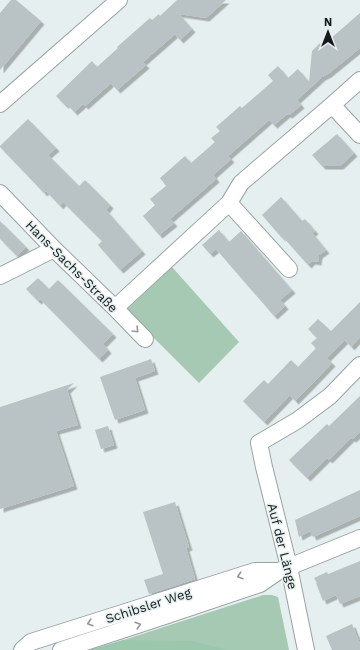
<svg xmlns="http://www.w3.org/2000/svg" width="360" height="650" font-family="'Work Sans',sans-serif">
  <defs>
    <filter id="shadow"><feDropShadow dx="3.5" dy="3.5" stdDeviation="0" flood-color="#0004"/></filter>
  </defs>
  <rect width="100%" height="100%" fill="#e5efef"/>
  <path fill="#a6c9b3" d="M172,267L239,342L199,383L126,310Z
    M263,595H272L278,597L289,650H204L102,647Z"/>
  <path fill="#9bc8ad" d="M123,640L192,641L228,650H89Z"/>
  <path fill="#b9c2c4" filter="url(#shadow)" d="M11,0H16L41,21L0,70V13Z
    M177,0H226L206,18L179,14L192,29L180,40L175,34L143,62L146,65L117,90L111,83L85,106L83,104L74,112L67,104L65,105L56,96L92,61L97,67L118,48L117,47L150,18L152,20L159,14L160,16Z
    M360,13V48L328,74L322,77L297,100L301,105L289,115L287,114L274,125L269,120L228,156L231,159L213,175L216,179L170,219L174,223L159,235L143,216L155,205L150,199L166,186L160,178L185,156L191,163L215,142L211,138L220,131L216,127L240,106L242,108L273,81L268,75L278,66L288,78L298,69L309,82L312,51L320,43L322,46Z
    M28,119L56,148L48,155L79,186L85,180L110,205L106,210L142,251L120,270L98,245L102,241L63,202L60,206L46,191L44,193L0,147V146Z
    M337,134L354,153L340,166H322L312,155Z
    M281,197L302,221L305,219L315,231L312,233L326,250L319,255L318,262L312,261L308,265L283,237L282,238L262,215Z
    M0,221L26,247L17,256L0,239Z
    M219,230L229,242L241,231L292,290L280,300L285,306L274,316L216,249L210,254L202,245Z
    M38,278L49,289L58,280L113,334L103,344L108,350L99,359L40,299L38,301L26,289Z
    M360,302V337L351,347L345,340L327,358L332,363L309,387L295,401L290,395L264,422L243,401L264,380L268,384L291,360L298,367L316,348L311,343L317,338L308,329L318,319L331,331Z
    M151,359L155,371L135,378L145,410L115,420L100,377Z
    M74,383L67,390L78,425L56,431L74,486L0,509V407Z
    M360,396V432L353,439L351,438L329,460L327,458L307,478L289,460L327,424L329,426Z
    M108,426L114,445L101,449L95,430Z
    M360,490V516L313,537L310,531L299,537L295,520Z
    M175,502L189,547L186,548L195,579L149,594L144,580L163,574L143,512Z
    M360,561V596L340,604L336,595L323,601L316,583H317L314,578L327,572L328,574Z
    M352,624L360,644V650H332L326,636Z"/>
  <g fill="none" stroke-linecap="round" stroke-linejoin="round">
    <defs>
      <path id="minor" d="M0,104L119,0
        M332,105L360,135
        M0,193L54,249L115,308L145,339
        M229,203L289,269
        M0,276L54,249
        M115,308L229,203L241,183L332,105L360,80
        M22,650L31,642L255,571H279
        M61,650L165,616L260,584L279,571L360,538
        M306,650L289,567L264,467L259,443L298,420L330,396L360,365"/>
    </defs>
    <use href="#minor" stroke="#99a3a3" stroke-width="18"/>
    <use href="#minor" stroke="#fff" stroke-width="16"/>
  </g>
  <defs><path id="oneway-chevron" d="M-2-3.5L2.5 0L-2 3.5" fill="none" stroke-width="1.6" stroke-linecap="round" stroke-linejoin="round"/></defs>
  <g stroke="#969898">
    <use href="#oneway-chevron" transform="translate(136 330) rotate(46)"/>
    <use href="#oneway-chevron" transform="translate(240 576) rotate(162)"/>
    <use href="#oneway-chevron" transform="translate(90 623) rotate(162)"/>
    <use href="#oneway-chevron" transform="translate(138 625) rotate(-18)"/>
  </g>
  <g text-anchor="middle" stroke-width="3" stroke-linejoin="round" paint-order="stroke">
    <g font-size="13" fill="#161a1a" stroke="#e5efef">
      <text transform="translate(72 266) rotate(45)" y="5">Hans-Sachs-Straße</text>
      <text transform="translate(283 546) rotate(76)" y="5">Auf der Länge</text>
      <text transform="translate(148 605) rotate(-18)" y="5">Schibsler Weg</text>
    </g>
  </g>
  <g transform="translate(328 32)" stroke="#e5efef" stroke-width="3" paint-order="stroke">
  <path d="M0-3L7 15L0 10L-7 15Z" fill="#161a1a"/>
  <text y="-6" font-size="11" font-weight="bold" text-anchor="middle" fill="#161a1a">N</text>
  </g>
</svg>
